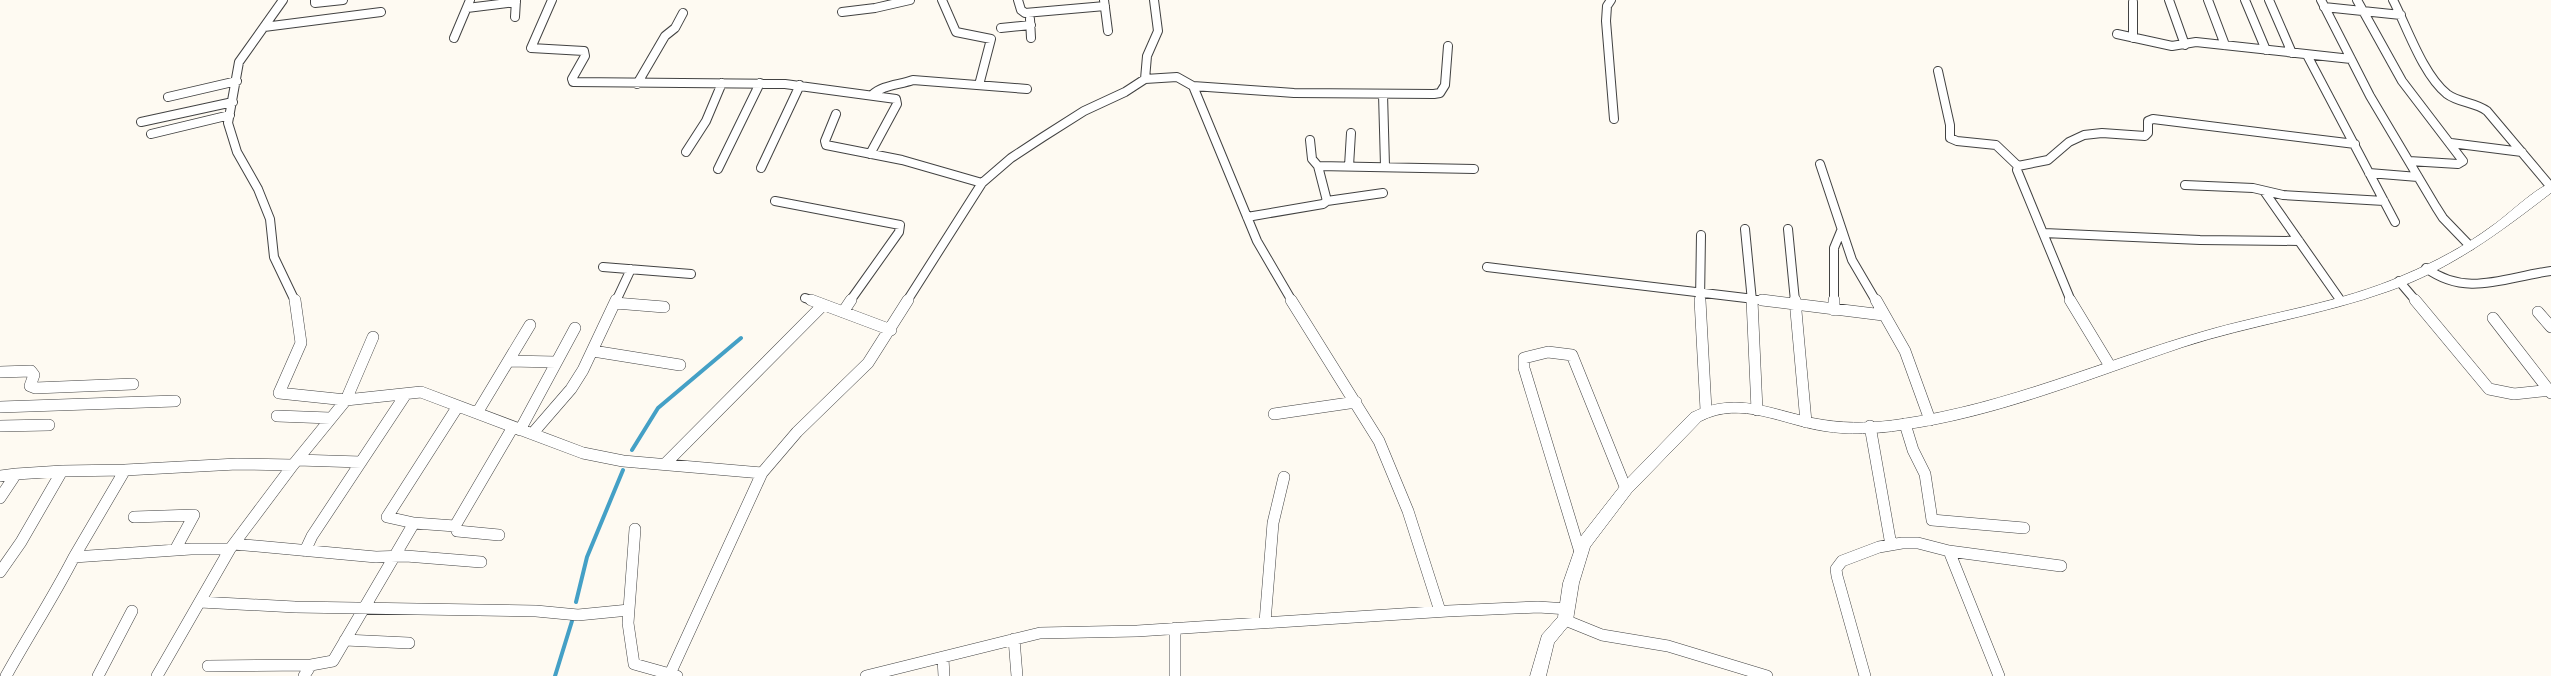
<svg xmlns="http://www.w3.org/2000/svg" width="2551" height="676" font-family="'Roboto Serif',serif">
  <rect width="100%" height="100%" fill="#fefaf2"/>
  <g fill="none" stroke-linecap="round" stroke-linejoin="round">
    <path stroke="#44a0c6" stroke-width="4" d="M632,450L658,408L741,338
      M576,602L587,557L623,470
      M555,676L572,621"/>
    <defs>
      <path id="minor-far1" d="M283,0L239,62L228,123L237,152L258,189L270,219L274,257L295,301
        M315,0V3L343,0
        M552,0L531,48L584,51L585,56L572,79L573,82L785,84L896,99L897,104L870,154
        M942,0L956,32L991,39L979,85
        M1018,0L1021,10L1025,13L1105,6
        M1104,0L1108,31
        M1611,0L1607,6L1606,21L1614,119
        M2169,0L2185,45
        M2208,0L2225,45
        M2245,0L2266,50
        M2269,0L2292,53
        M2321,0L2370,96L2436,207L2443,218L2470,246
        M2357,0L2402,81L2463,161L2458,164L2409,161
        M2393,0C2407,27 2423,75 2447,94C2459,103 2475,102 2487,111L2551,187
        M2133,2V38
        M2324,7L2401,15
        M467,8L516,2
        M842,12L875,8L910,0
        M515,17L516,0
        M1030,19L1031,38
        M264,27L381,12
        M1001,28L1031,25
        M2117,34L2172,46L2196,42L2351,59
        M454,38L470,0
        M2307,55L2395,222
        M1938,71L1950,125V138L1957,141L1996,145L2018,166
        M1145,79L1177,77L1193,86L1257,241L1292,301
        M637,84L665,36L675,28L683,13
        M1193,86L1294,93L1434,94L1440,93L1445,85L1448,46
        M1383,94L1385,166
        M872,95C882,85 899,85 913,80L1027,89
        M168,97L237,81
        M836,114L825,141L826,145L902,160L982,183
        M141,122L233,102
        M151,134L230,115
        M1310,140L1312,159L1318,166
        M2451,143L2522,152
        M686,152L706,121L722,83
        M1820,164L1852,260L1876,301
        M1349,166L1351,133
        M761,168L800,85
        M718,169L760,83
        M2369,173L2418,177
        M2185,185L2253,188L2283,195L2384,201
        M2264,191L2341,301
        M775,201L900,225L899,232L850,301
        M1327,201L1383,193
        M1247,217L1323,204L1327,201L1318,166L1474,169
        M1745,229L1752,301
        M1788,229L1795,301
        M2044,233L2200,240L2299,241
        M603,267L691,274
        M1487,267L1771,301
        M2426,268C2467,298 2505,277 2551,271
        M2399,281L2416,301
        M805,298L814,301
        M616,301L631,269
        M907,301L982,183L1011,158L1043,137L1084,111L1125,92L1145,79L1147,56L1158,31L1154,0
        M1700,301L1701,235
        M1834,301V248L1841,231
        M2071,301L2017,170L2018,166L2048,160L2069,142L2084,135L2102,133L2145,136L2148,133V121L2153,119L2355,144"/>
      <path id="minor" d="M811,300L891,330
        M1291,300L1379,441L1408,511L1440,611
        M1700,300L1706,410
        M1752,300L1757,410
        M1762,300L1883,315
        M1795,300L1806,422
        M1834,300V310
        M1876,300L1905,351L1930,420
        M2070,300L2110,366
        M2415,300L2489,389L2514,394L2551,390
        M615,303L664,307
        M843,312L851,300
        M2538,312L2551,327
        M2493,318L2551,393
        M373,337L346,400L421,392L583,453L623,461L762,473
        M593,351L680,365
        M509,361L556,362
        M0,372L31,371L34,375L30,386L35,388L133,384
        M0,407L175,401
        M477,413L530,325
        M1274,414L1356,402
        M277,416L330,418
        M1905,424L1913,450L1925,474L1932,520L2024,528
        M0,426L49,425
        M1870,426L1891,545
        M520,430L575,328
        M532,434L571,389L583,370L616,300
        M297,460L361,462
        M665,464L823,305
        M62,471L125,470
        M0,476L16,474L0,498
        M134,517L194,515L175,550
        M414,523L455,526
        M455,526L513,427
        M455,526L457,531L499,535
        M635,529L628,623L634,664L677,676
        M234,544L376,557L406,556L481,562
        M305,551L312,536L406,394
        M1949,551L1999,676
        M1580,552L1524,368V358L1548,352L1572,355L1626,489
        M74,557L125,470L237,464L293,465
        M0,572L21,542L62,471L16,474
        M200,602L295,607L536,611L578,615L629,610
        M1565,620L1602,635L1668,646L1767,676
        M1265,622L1273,523L1284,477
        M1175,628V676
        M1014,639L1017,676
        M345,640L409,643
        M943,658L944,676
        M208,666L311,665L333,661L414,523L387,517L458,406
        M6,676C28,636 53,598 74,557L191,549H230
        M98,676L132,611
        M157,676L230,549L293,465L346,400L279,393L301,343L295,300
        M304,676L311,665
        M669,676L762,473L797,432L868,363L908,300
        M866,676L1040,633L1137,631L1448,611L1538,607L1568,609
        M1865,676L1837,576L1836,569L1842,561L1879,547L1902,543H1918L1949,551L2061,566"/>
      <path id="tertiary" d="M2551,183V193C2499,233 2451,269 2389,291C2322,315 2251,325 2183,347C2090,378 1998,417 1901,430C1876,434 1849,435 1824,431C1783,425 1741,400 1701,421L1631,493L1590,547L1579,583L1573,620L1554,643L1546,676H1530L1542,635L1558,617L1563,583L1578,540L1621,485L1691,413C1740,389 1776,413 1824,420C1850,424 1877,423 1902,419C2007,404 2104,360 2205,331C2271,312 2341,303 2404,275C2435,262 2465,246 2492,226C2507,216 2535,188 2551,183Z"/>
    </defs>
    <use href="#minor-far1" stroke="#424242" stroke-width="10"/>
    <use href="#minor" stroke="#424242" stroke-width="12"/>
    <use href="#tertiary" stroke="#424242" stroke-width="1"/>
    <use href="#minor-far1" stroke="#fff" stroke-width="8"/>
    <use href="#minor" stroke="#fff" stroke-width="11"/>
    <use href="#tertiary" fill="#fff" fill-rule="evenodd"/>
  </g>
</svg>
